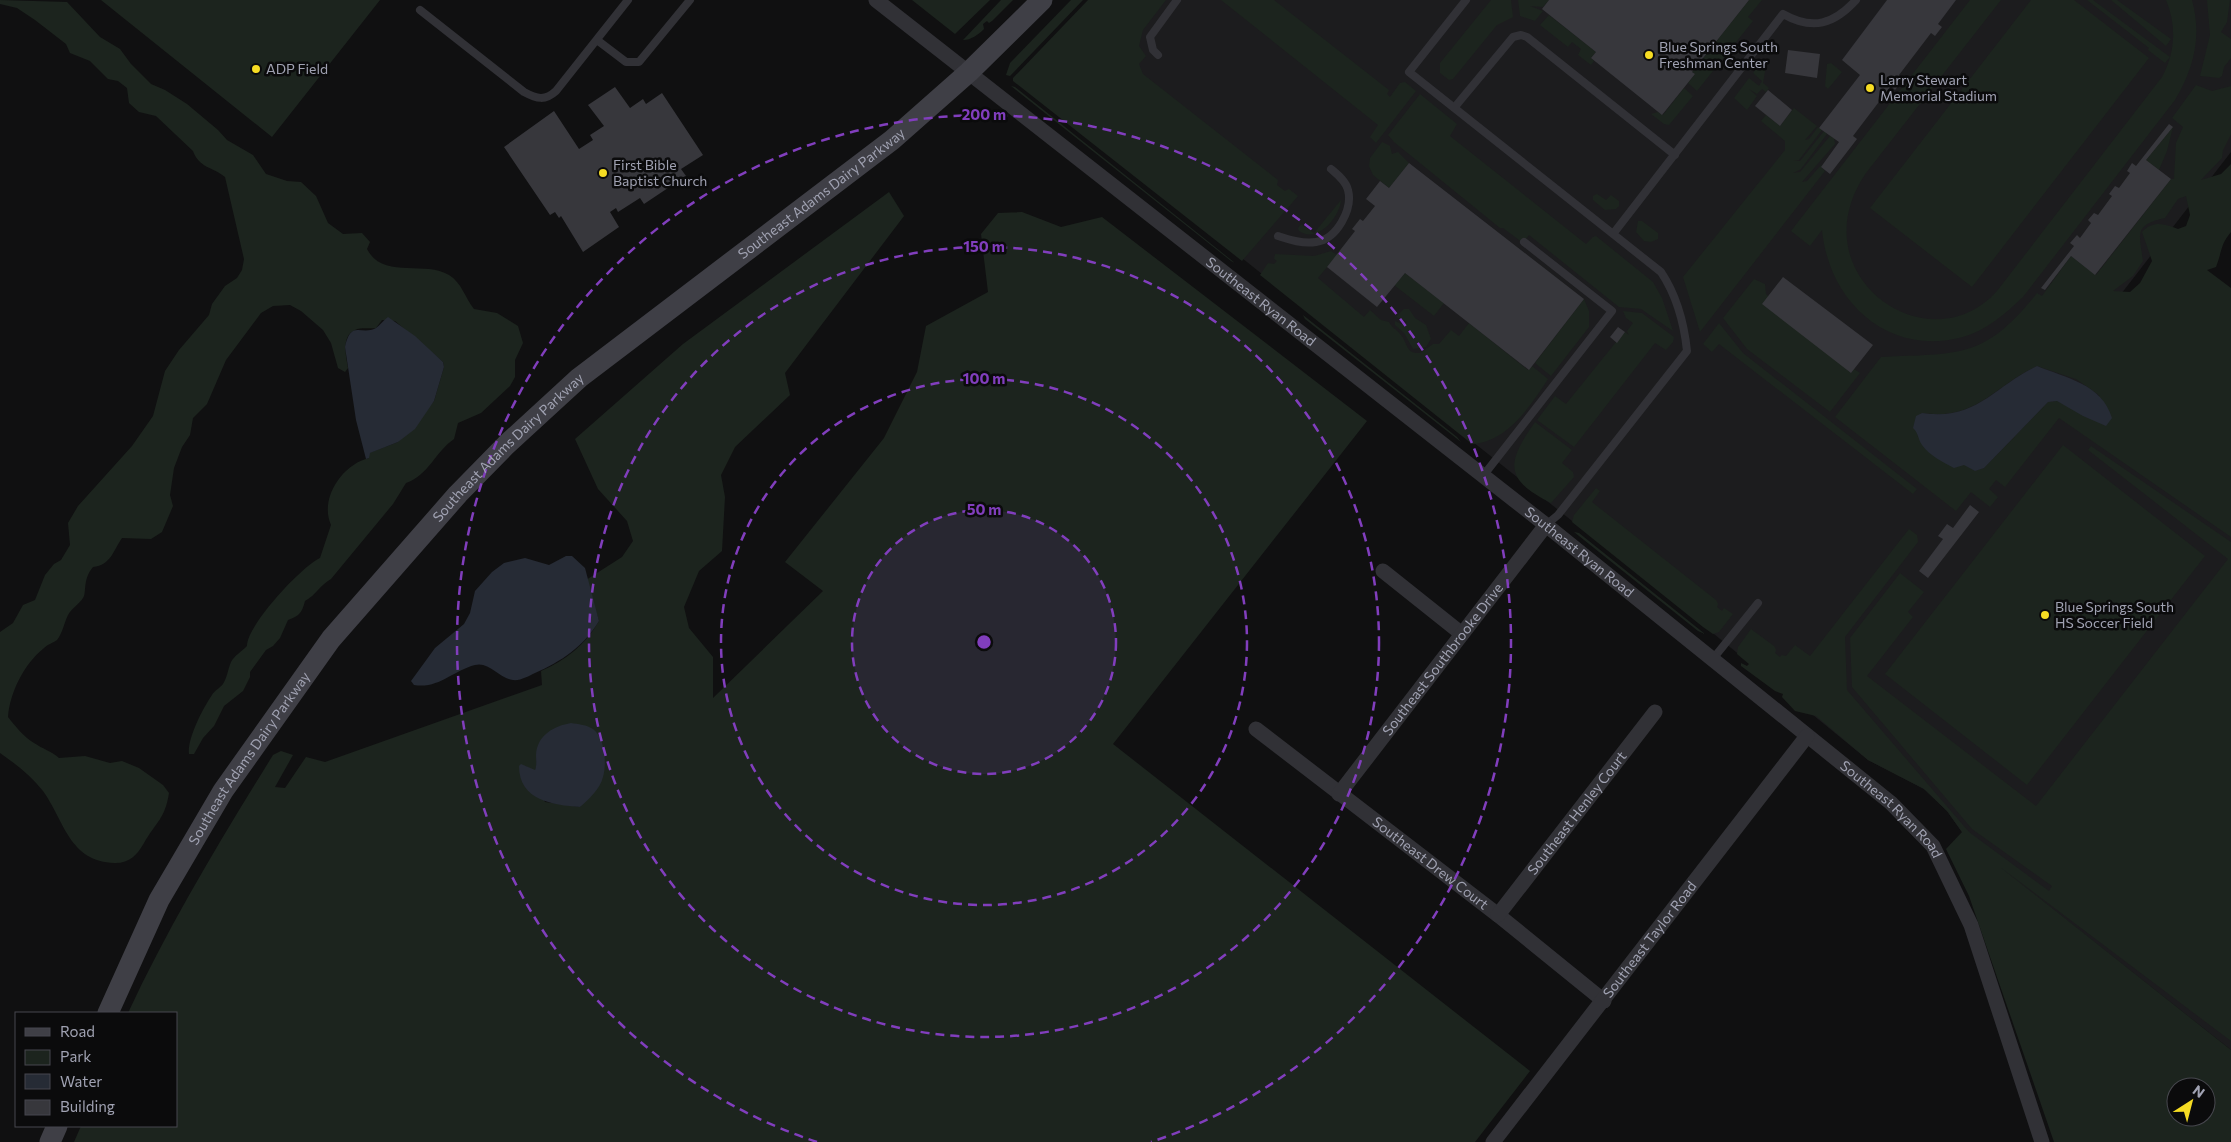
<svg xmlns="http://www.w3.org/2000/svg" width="2231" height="1142" font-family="Commissioner,sans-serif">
  <rect width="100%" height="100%" fill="#101011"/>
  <path fill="#1c1c1e" d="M1110,0H2231V152L2087,338L2231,452V1050L1971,845L1947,811L1924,789L1868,760L1714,634L1026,86Z"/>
  <path fill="#1c241e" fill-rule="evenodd" d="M0,0L67,2L100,37L120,49L131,64L151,84L165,90L187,104L218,130L227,140L253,155L266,174L287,181L301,182L316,196L328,223L343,234L362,233L370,242L367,249C383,280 424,260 449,275C462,283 465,298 474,309L497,313L518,326L523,343L515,360V377L510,386L481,413L458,423L454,439C436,451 428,476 406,483L393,504L331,579C320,585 316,595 305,601C302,613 299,616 288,620L280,638L273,646L266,650L250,672V677L243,691L224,706L214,726L203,738L194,754H189C187,739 203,708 212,695C214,691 220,688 223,684C227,678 228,669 231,662C234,656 242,651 247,646C247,625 302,566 320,558L331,525C319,498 343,464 369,458V453L398,442L425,412L434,401L444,367L443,362L395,321L382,320L376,328C370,329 361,327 355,330C341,336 346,356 348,368L345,372L338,368L331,343L323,330L301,311L290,305L273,306L261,313L226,360L207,404L193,418L190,435L182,447L174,468L170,495L173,506L162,532L151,539L122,538C113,551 111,565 93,567C82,580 87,593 83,598C79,604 72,608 68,615C64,623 63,632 57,640C53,643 48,644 44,648C24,664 10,692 8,717C15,726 24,737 34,743C43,749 51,751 59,758L85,756L110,763L122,761L139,768L163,785L169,793C165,819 156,822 144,843C137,855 130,863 115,863C69,862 64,820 43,791C31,776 16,764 0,753V632L13,623L23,605L35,600L45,575L54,564L61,560L70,545L68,523L78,506L132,446L153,416L165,371L179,350L209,315L212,304L225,286L237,278L242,270L244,259L225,177C213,167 199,168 193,151L156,116L139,112L129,103L127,88L118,81L108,79L90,61L70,53L66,44L35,20L17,8L0,4Z
    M101,0H380L272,137Z
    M912,0H990L955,34Z
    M1001,0H1013L992,21L989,23L987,21L983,24L984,29C978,35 971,40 963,40Z
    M1071,0H1083L1010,76L1006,75L1010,63Z
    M1088,0H1166L1143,30L1139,46L1146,56L1139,64L1143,74L1278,180L1277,185L1285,191L1289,189L1298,196L1242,261L1013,81V78Z
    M1221,0H1274L1389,90L1387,94L1390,97L1400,83L1405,82L1416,91L1376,143L1370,137L1378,125Z
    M1491,0H1511L1513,17L1497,25L1453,79L1449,80L1440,73V63Z
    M1518,0H1549L1543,7L1530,6L1543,11L1535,21L1520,16Z
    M1749,0H1762L1748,17L1753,21L1697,91L1688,83L1695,74L1692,72Z
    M1970,0H2001L1866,173C1797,274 1928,368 1997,291L2162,77C2175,53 2177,26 2166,0H2192C2202,36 2194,68 2175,100L2023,297C2005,314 1987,330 1963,337C1888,357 1829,302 1822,230L1810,246L1791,231Z
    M2031,0H2074L2149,58L1972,287L1870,208Z
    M2087,0H2093L2170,57L2165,63L2148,50L2149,48Z
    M2111,0H2117L2171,39L2166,46Z
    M2207,0H2230L2227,22L2221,32L2231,39V58L2224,67L2222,76L2219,78L2200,76L2210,35Z
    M1549,15L1596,52L1591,58L1594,61L1591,65L1578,55L1581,49L1572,42L1568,47L1540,25Z
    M1831,63L1842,72L1828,89L1825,86L1827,64Z
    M1759,65H1766L1763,83L1769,88L1766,92L1762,89L1757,94L1749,89L1757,96L1747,110L1734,98L1749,78L1759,86L1762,81L1753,73Z
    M2196,85L2212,91L2231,86V134L2223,150L2222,158L2201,180L2221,174L2231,164V232C2220,245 2222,252 2216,267L2207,270L2231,288V537L2059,418L2005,487L1996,480L1989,489L1998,497L1990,507L1971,492L1956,511L1835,417L1881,357C1959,353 1984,360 2037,293L2042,296L2071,256L2096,275L2171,179H2174L2176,143L2183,127L2172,118ZM2186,196L2190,215L2186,226L2178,229C2164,224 2154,220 2142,232L2152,261L2140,283L2130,292L2113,291L2133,276L2143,261C2139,233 2134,225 2165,218L2178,199ZM2037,366L2076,379L2100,396L2069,407L2057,401L2048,402L1984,468L1975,471L1918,437L1917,431L1921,413C1977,421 1993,386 2037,366Z
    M1011,86L1015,87L1235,263L1231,261Z
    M1684,88L1693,96L1669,125L1664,124L1651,114L1658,112L1663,115Z
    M1420,94L1457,124L1450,136L1586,244L1593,237L1596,236L1653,282L1662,298L1673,331L1641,309L1619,307L1529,235L1523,243L1503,228H1500L1394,142L1388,135Z
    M1794,108L1817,126L1805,140L1809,139L1818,127L1822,130L1799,160H1793L1800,161L1824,131L1827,134L1801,169L1793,173L1800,172L1830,136L1834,138L1835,144L1802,182L1807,181L1822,164L1821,167L1825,171L1700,332L1683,277L1785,150V141L1761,121L1766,115L1780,126Z
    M2173,127L2167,151L2159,170L2146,160Z
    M1382,142L1390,146L1392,154L1398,152L1409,163L1389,188L1373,175L1369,166L1370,158Z
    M889,192L904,216L785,373L790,395L735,447L721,475L725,497L722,551L699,571L684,607L689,628L713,657V698L823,591L785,562L884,438L917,372L926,326L988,292L981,234L998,213L1022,212L1061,227L1102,217L1367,421L1113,744L1530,1071L1475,1142H74L81,1126H176V1013H128C170,923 221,839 273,755L281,751L293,755L275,787L285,788L306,757L325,762L542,685L541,671C566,660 585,645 599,621L586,580L622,557L633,541L627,521L598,489L575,439L683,344ZM604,750L603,760L580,807L545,802L526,766L530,770L535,771L537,763L536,754Z
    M1597,194L1606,200L1611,195L1619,201V206L1616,209L1605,210L1593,200V196Z
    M1341,200C1340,217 1317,244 1299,231L1298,228L1301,224L1314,233Z
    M1638,221H1642L1658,233V239L1651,242L1644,241L1636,232Z
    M1331,251L1337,255L1318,278L1364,317L1370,310L1381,320L1389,322C1392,328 1396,329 1400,334C1408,342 1405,354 1420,353L1433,344H1439L1451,330L1459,336L1469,323L1528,370L1532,366L1548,379C1530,407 1507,442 1472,444L1260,275L1268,263L1274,264L1277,261L1274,259L1275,254L1314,256Z
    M1405,273L1444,303L1434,316L1394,285Z
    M1754,279L1765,284L1766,294L1851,373L1854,369L1860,373L1830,412L1747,349L1723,318Z
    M1584,299L1589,311V327L1551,376L1535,363Z
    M1404,309H1409L1415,318L1426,325L1431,339L1426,347L1413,349L1404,333L1395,325V321L1404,325L1407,322L1396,317Z
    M1623,311L1642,313L1674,337L1673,342L1666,350L1655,343L1574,447L1537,420L1555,396L1566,404L1616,342L1625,332L1629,335L1627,331L1633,323L1626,318Z
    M1303,315L1457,437L1461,442L1305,319Z
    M1719,323L1743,353L1917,489L1913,494L1719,344L1712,352L1703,344Z
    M1535,422L1572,450L1562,463L1573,472L1574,477L1551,503C1503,479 1507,462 1535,422Z
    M2063,445L2205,556L2027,785L1885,674Z
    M2091,446L2231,542V1041L2000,867L2231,1050V1142H2054L1969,896L1946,849L1962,832L1947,811L1924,789L1868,760L1816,716L1795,711L1782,697L1783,694L1775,691L1741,666V663L1747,666L1749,664L1737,654L1738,647L1751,629L1774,646L1776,650L1775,653L1780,657L1782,655L1786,656L1795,645L1810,656L1909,529L1917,535L1918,542L1845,637L1847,690L1969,832L2049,891L2052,886L1972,829L1852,687L1850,638L1900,573L1924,592L1908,612L1913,617L1867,676L2036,806L2228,559L2088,450ZM2176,1087H2206V1117H2176Z
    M1596,488L1600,491L1592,502L1716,600L1718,604L1717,607L1722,611L1724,608L1733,614L1719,632L1713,634L1703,627L1572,522L1574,515Z
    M1574,532L1579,533L1705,634L1698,631Z"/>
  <path fill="#262b35" d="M388,317L415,336L443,362L444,367L434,401L415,429L398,442L370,453L369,458L366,459L356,420L345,347C351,319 361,336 376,328C380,325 384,320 388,317Z
    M2037,366C2066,378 2102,384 2112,418L2106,426L2083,416L2057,401L2048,402L1984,468L1975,471L1964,465L1954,468C1943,462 1930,456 1922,445C1918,439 1918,432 1913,428L1916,416L1922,413C1977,421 1994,386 2037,366Z
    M566,556H572L585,568L599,621C583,647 562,661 535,673C529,676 520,681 513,680C500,679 489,661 475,665C452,671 439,689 414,685L411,681L435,648L464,624L470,613L475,591L492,572L504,563L525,558L549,565Z
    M571,723C578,724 587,725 593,729C605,738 607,763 603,777C600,789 589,799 580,807C552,805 519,800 519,766L521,764L535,770C537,764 536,761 536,755C537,735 554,726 571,723Z"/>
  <path fill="#37373c" d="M1549,0H1749L1692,72L1695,74L1662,115L1591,58L1596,52L1542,9Z
    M1887,0H1956L1938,24L1942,27L1935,36L1931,33L1899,75L1904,79L1895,90L1891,86L1853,136L1857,139L1830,174L1821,167L1839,142L1819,128L1860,75L1842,60Z
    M1788,50L1820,54L1817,78L1785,73Z
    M615,87L630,108L643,99L646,104L662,93L703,155L681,169L686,176L644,204L640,198L618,212L616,208L610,212L619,227L583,252L561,216L559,218L555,212L550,215L504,147L554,111L579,149L593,140L590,135L604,126L588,105Z
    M1768,90L1792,110L1780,126L1755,106Z
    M2169,124L2173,127L2146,160L2171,179L2095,275L2071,256L2045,290L2041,288L2074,246L2070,243L2077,235L2080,238L2091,223L2088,220L2094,213L2098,215L2112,196L2109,194L2115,186L2119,188L2130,173L2127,171L2132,163L2136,166Z
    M1409,163L1584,299L1529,370L1405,273L1377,307L1327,267L1355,231L1352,229L1360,219L1363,221L1375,206L1366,199L1380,181L1389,188Z
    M1783,277L1873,345L1851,373L1762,304Z
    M1618,327L1625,332L1617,343L1610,337Z
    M1970,505L1979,512L1928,578L1919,571L1943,539L1938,536L1947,524L1953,528Z"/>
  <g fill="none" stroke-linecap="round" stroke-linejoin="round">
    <path stroke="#313136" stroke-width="8" d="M1466,0L1409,72L1661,272C1677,296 1684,322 1687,351L1558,515L1546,525
      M420,10L524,92C537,99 545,101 556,91L628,0
      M597,40L626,62H639L690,0
      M1158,55L1153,50L1150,37L1177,0
      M1454,108L1513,37L1521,35L1527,37L1675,155
      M1613,234L1783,14C1813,31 1834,24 1856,0
      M1278,236C1290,240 1303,244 1316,242C1337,239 1353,209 1348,190C1346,181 1337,174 1331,169
      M1483,476L1612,311L1524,242
      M1712,660L1758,603"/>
    <g stroke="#313136" stroke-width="15">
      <path id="s1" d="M876,0L1546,525L1891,803L1933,846L1971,925L2042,1142"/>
      <path d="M1383,571L1462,634"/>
      <path id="s2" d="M1256,729L1498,915L1604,1001"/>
      <path id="s3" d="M1339,794L1546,525"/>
      <path id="s4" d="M1498,915L1655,712"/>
      <path id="s5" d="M1493,1142L1807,736"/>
    </g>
    <g stroke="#3f3f46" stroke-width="21">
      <path id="s6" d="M108,1013L159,900L223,791L331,639L458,494L506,445L579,378L892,140L969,72L1042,0"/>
      <path d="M50,1142L57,1126"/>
    </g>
  </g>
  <circle cx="984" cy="642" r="132" fill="#813ebd" fill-opacity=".12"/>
  <g fill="none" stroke="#813ebd" stroke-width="2.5" stroke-dasharray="9 6">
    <circle cx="984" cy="642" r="132"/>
    <circle cx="984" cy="642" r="263"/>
    <circle cx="984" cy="642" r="395"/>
    <path d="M817 1142A527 527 0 1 1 1151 1142"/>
  </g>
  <g fill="#f6dc23" stroke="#0b0b0c" stroke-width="2">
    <circle cx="1649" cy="55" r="5"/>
    <circle cx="256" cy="69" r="5"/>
    <circle cx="1870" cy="88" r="5"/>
    <circle cx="603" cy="173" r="5"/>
    <circle cx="2045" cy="615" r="5"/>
  </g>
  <g text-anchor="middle" stroke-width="5" stroke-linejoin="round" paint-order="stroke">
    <g font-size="14" fill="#a0a2b2" stroke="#0b0b0c" text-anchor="start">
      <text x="1659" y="52">Blue Springs South<tspan x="1659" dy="16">Freshman Center</tspan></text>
      <text x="266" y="74">ADP Field</text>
      <text x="1880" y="85">Larry Stewart<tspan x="1880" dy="16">Memorial Stadium</tspan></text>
      <text x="613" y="170">First Bible<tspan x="613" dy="16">Baptist Church</tspan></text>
      <text x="2055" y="612">Blue Springs South<tspan x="2055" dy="16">HS Soccer Field</tspan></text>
    </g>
    <g font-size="14" fill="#a0a2b2" stroke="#0b0b0c">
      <text dy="5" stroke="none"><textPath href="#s6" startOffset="1102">Southeast Adams Dairy Parkway</textPath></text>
      <text dy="5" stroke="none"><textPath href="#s1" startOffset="489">Southeast Ryan Road</textPath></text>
      <text dy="5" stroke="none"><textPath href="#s6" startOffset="698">Southeast Adams Dairy Parkway</textPath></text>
      <text dy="5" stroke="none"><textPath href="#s1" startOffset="894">Southeast Ryan Road</textPath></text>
      <text dy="5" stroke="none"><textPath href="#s3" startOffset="170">Southeast Southbrooke Drive</textPath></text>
      <text dy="5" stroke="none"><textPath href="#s6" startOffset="292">Southeast Adams Dairy Parkway</textPath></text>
      <text dy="5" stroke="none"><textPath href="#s1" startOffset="1299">Southeast Ryan Road</textPath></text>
      <text dy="5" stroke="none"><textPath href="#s4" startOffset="129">Southeast Henley Court</textPath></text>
      <text dy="5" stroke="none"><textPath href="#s2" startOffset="220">Southeast Drew Court</textPath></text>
      <text dy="5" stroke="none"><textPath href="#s5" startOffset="256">Southeast Taylor Road</textPath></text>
    </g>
  </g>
  <circle cx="984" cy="642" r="8" fill="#813ebd" stroke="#0b0b0c" stroke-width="2.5"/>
  <g font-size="15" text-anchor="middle" font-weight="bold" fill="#813ebd" stroke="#0b0b0c" stroke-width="5" stroke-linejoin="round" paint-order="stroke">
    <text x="984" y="120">200 m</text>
    <text x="984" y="252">150 m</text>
    <text x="984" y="384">100 m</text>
    <text x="984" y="515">50 m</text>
  </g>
  <rect x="15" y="1012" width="162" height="115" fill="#0b0b0c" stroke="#47474e"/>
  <rect x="25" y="1028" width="25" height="8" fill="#3f3f46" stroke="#47474e"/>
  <text x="60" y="1037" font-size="15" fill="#a0a2b2">Road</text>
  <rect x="25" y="1050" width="25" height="15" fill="#1c241e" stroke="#47474e"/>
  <text x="60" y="1062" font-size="15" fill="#a0a2b2">Park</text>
  <rect x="25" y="1074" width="25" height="15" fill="#262b35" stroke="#47474e"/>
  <text x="60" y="1087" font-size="15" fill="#a0a2b2">Water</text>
  <rect x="25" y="1100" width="25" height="15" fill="#37373c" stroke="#47474e"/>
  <text x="60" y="1112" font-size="15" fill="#a0a2b2">Building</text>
  <g transform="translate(2191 1102) rotate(36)"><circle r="24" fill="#0b0b0c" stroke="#47474e"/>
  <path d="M0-4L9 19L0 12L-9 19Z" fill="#f6dc23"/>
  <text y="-8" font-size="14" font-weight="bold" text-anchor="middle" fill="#a0a2b2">N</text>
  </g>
</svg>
